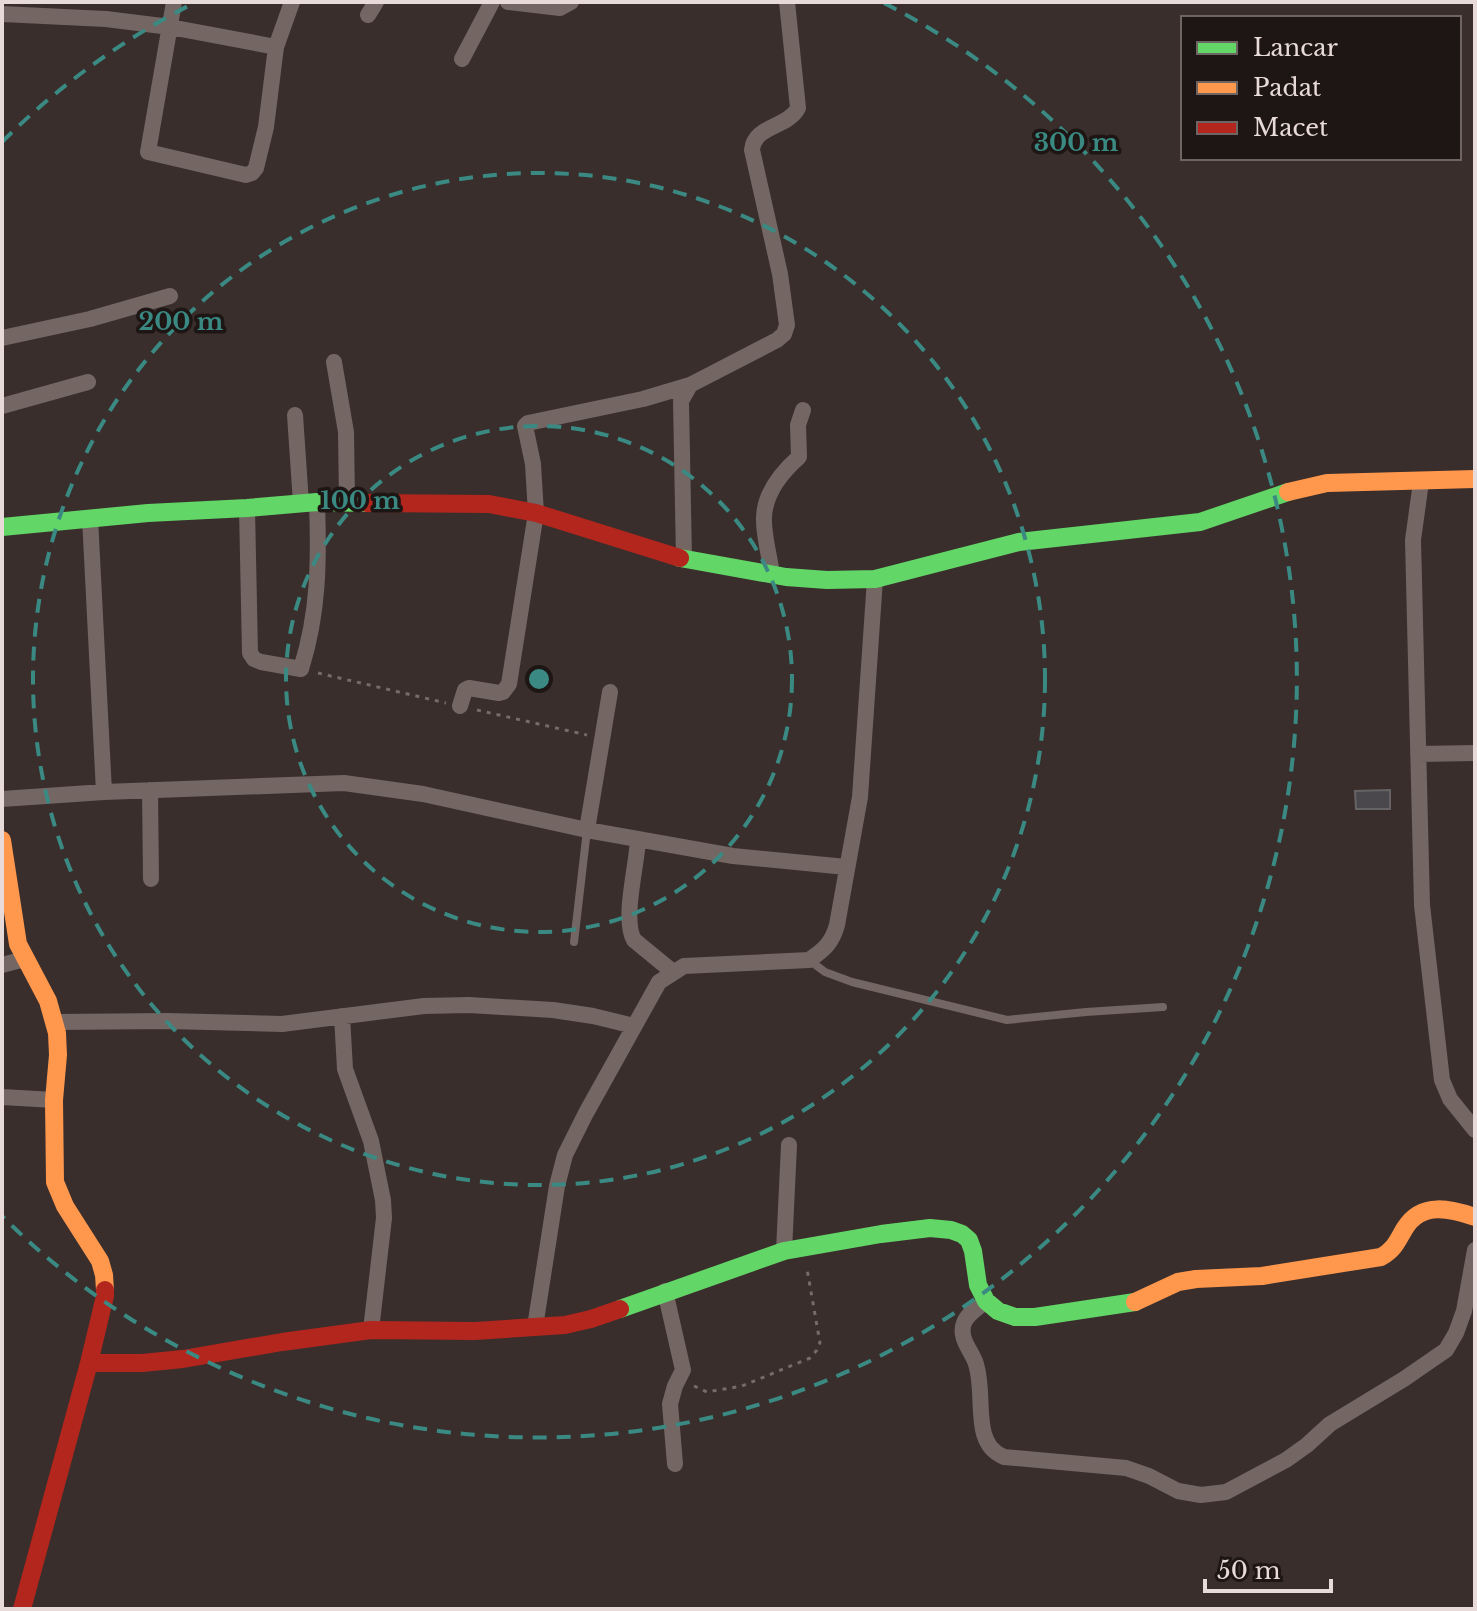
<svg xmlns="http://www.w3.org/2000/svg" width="1477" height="1611" font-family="'Libre Baskerville',serif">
  <rect width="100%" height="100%" fill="#392e2c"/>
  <path fill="#4a484c" stroke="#666366" stroke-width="2" d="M1390,790V809H1356L1355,791Z"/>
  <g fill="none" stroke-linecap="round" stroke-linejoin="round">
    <path stroke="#766b69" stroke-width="3" stroke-dasharray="4 6" stroke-linecap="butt" d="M318,673L446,703
      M477,710L587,735
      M694,1386L707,1392L742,1386L810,1358L817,1350L820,1343L807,1269"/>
    <path stroke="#736663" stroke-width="8" d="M574,942L587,830
      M809,960L825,972L852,982L1007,1020L1086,1012L1163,1007"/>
    <path stroke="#736663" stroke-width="16" d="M174,2L148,152L246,175L252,173L256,168L266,127L276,47L292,2
      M508,2L560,8L571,2
      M2,14L106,19L170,27L276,47
      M368,15L376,2
      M462,59L492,2
      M2,338L90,319L170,296
      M334,362L346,432L347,501
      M2,406L88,382
      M295,415L301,503
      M1421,482L1413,540L1422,905L1442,1080L1450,1099L1475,1130
      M247,508L250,653L254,659L261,662L301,669C319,612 319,560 317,502
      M90,518L104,792
      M684,559L681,401L690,385L777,340L784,334L787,325L780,274L752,150C754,125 788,128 798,108L787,2
      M772,575C770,557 763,534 764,517C765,493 782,472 799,457L798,425L803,410
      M460,706L465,690L469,688L499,693L503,692L509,684L536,513L533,464L525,426L528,423L643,399L690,385
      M1418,754L1475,753
      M150,790L151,879
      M2,799L104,792L344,783L423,794L587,830L733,856L846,867
      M587,830L610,692
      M638,839C637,866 622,919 634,940L673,972
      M2,965L25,959
      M342,1016L345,1069L371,1141L383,1200L384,1218L371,1330
      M55,1022L168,1021L282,1024L424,1006L469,1005L553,1010L593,1016L634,1026
      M2,1097L54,1100
      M784,1251L789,1145
      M665,1291L683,1370L675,1386L670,1404L675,1464
      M986,1301C979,1307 967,1314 964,1323C958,1338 972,1351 976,1364C983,1387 978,1412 984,1434C988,1446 993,1452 1004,1457L1126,1468L1149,1476L1178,1491L1201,1495L1226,1492L1286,1460L1307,1445L1330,1424L1404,1379L1446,1350L1456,1333L1464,1311L1475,1250
      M535,1327L557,1186L565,1155L586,1113L659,982L684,966L809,960C824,950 832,943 837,925L860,797L875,579"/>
    <path stroke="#63d668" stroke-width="18" d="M2,527L148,513L247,508L317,502L366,503
      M680,558L786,577L827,580L875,579L1019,542L1200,522L1288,492
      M620,1309L784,1251L881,1234L930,1228L951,1230L962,1234L969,1240L973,1251L978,1285L986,1301L998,1311L1015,1317H1035L1135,1302"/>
    <path stroke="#ff974d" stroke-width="18" d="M1288,492L1327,483L1475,479
      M2,840L18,944L48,1001L57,1033L58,1055L54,1100L55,1182L65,1206L100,1261L104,1275L105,1290
      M1135,1302L1178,1282L1196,1279L1262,1276L1381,1257C1395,1249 1397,1241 1405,1228C1422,1201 1451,1209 1475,1217"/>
    <path stroke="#b3261e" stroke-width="18" d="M366,503L489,504L536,513L680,558
      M89,1363H142L183,1359L282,1342L371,1330L475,1331L565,1325L591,1319L620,1309
      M22,1609L89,1363L105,1296V1290"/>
  </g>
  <g fill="none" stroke="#3a8a83" stroke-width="4" stroke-dasharray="14 10">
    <circle cx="539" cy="679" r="253"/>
    <circle cx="539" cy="679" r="506"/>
    <path d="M2 142A759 759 0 0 1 194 3M884 3A759 759 0 1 1 2 1216"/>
  </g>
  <circle cx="539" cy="679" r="12" fill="#3a8a83" stroke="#1e1614" stroke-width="4"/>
  <g font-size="24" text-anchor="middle" font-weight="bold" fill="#3a8a83" stroke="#1e1614" stroke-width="7" stroke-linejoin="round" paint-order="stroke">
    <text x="1076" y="151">300 m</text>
    <text x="181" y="330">200 m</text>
    <text x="360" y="509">100 m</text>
  </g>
  <rect width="1477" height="1611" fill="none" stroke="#e7dad8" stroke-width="8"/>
  <rect x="1181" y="16" width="280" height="144" fill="#1e1614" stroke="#6e6462" stroke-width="2"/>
  <rect x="1197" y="42" width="40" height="12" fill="#63d668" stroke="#6e6462" stroke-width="2"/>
  <text x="1253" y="56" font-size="24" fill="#e7dad8">Lancar</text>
  <rect x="1197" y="82" width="40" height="12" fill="#ff974d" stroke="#6e6462" stroke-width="2"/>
  <text x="1253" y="96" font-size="24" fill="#e7dad8">Padat</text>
  <rect x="1197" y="122" width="40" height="12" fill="#b3261e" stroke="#6e6462" stroke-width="2"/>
  <text x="1253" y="136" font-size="24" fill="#e7dad8">Macet</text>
  <path d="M1205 1579v12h126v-12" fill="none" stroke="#e7dad8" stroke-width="4"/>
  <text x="1217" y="1579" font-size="24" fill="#e7dad8" stroke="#1e1614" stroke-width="6" paint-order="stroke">50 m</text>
</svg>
